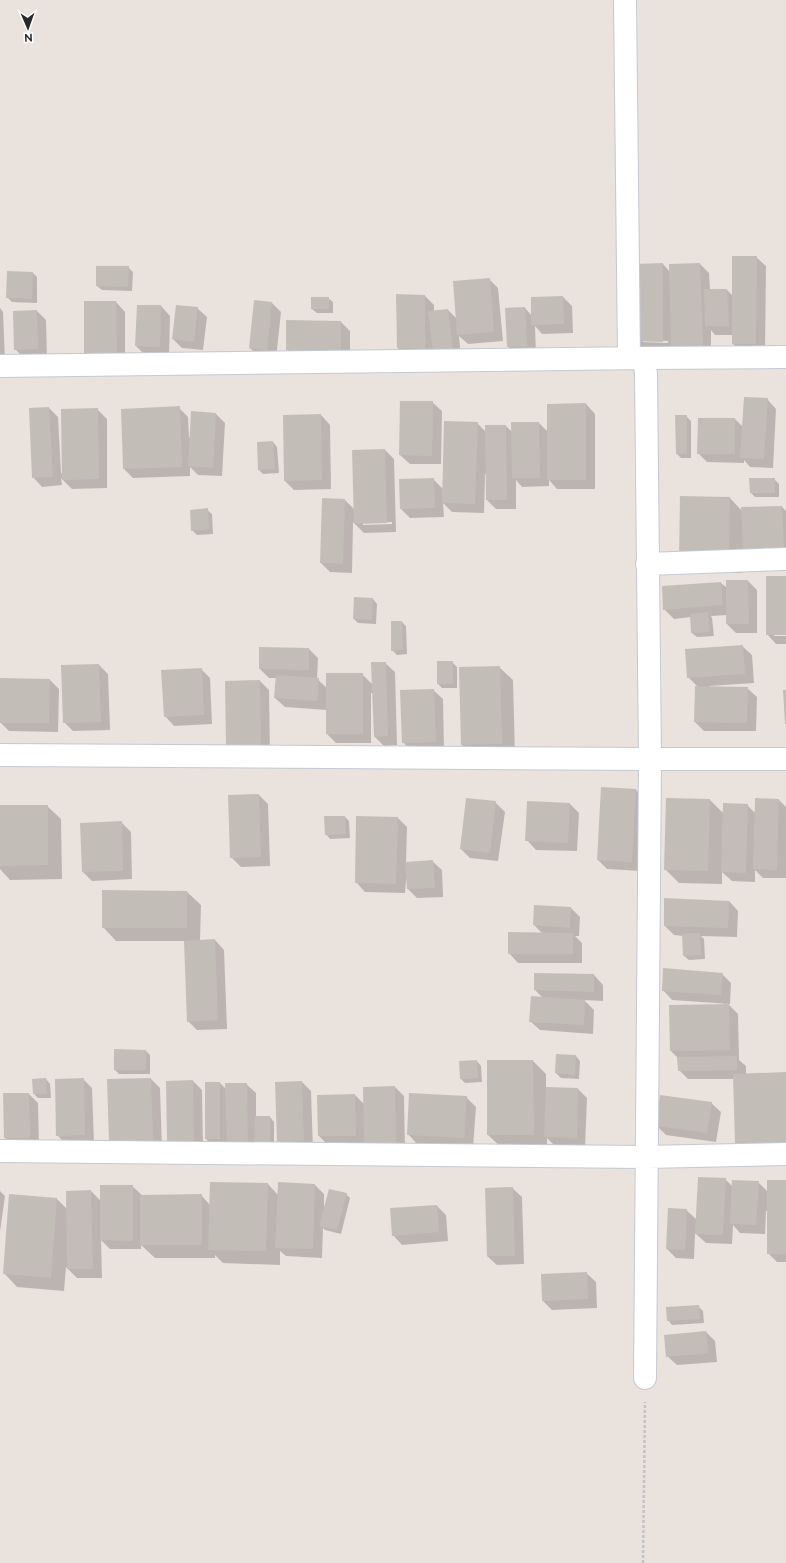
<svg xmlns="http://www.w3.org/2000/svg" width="786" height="1563" font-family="Raleway,sans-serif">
  <rect width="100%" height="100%" fill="#eae2dd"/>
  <path fill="#0003" fill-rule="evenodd" d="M756,257L766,266L765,353H742L733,344V335H715L711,330V355L645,350L635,341L663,264L670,272V265L700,264L709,273L710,290H727L733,296ZM643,340L668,341V343L643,342Z
    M128,267L133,272L132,291L102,290L97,286Z
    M33,273L37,277V303L12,302L7,297Z
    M489,279L498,288L503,341L468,344L459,336L461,358L407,357L398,348L425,296L434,305V311L448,310L457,319Z
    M563,297L572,306L573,333L542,334L535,326L536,355L517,356L508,347L525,308L532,316Z
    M328,298L333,302V313H317L312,309Z
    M116,302L125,312V366L85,357Z
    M272,303L281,312L276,359L259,357L250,348Z
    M138,306H161L170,316L169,356L145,355L136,346Z
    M0,308L3,312L5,360H0Z
    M197,308L207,317L203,350L182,348L173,339Z
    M37,311L46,320L47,358H24L15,349Z
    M287,321L341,322L350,331V359H296L287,350Z
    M767,399L776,409L773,468L750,467L744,460V463L707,462L698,453L735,419L743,427Z
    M432,402L442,411L441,464H410L400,455Z
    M586,404L595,414V489H557L549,480V486L522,487L516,480V509H496L487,500V474H485L484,513L452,512L443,503L444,517L410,518L401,509L400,480L433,479L443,489L477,423L486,432L506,426L512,432L539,423L548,432Z
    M49,408L58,417L61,473H63L97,409L107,419V488L72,489L61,478L62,485L42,487L33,477L30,409Z
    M179,408L188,417L189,438L216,414L225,423L222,476L198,475L190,467V476L133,478L124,469Z
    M321,415L330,425L331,489L294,490L285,481Z
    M686,416L691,421V458H681L677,454Z
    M273,442L277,447L279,473L263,474L259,470Z
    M385,450L394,459L396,532L364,533L353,522L352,573L330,572L321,563L345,500L355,510ZM392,522V524L363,525V523Z
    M750,479H774L779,484V497H755L751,493Z
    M730,498L742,511L782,507L786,511V557L753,558L743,548L742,573H694Z
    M207,510L212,514L213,534L197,535L192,530Z
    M786,577V634H774V636H786V644H776L767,634Z
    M748,581L757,590V633H736L727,624V615L711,616L712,618L714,636L697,637L692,633L691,617L674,619L664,609L721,583L727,588Z
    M373,599L377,604L376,624L358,623L354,619Z
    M402,622L406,626L407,654L397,655L392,650Z
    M742,646L752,655L754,683L709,686V687L747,688L757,697L756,731H704L695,722L698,687L688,677Z
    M309,649L318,658L317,679L327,688L362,674L373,685L385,663L395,672L397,745L384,746L375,737L373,693H371V743H336L327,734V710L285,707L275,698L277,678H269L260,669Z
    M452,662L457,667V688H442L438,684Z
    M99,665L108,674L110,730L73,731L64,722Z
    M499,667L513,680L515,757L476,758L462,745Z
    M201,669L210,678L212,724L174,726L165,716Z
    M50,680L59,689L58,732L9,731L0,722Z
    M260,681L269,690L270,754H236L227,745Z
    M433,690L443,699L444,751L412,752L403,742Z
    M602,788L636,790L645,799L641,871L607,869L598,860Z
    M259,795L268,804L270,866L241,867L231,857Z
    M710,800L724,814L747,805L755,813L779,800L786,807V878H763L755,870V882L732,881L722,872V884L679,883L665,869Z
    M495,802L505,812L498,861L470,858L461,849Z
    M570,804L579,813L577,851L536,850L527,840Z
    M0,806H47L61,819L62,879L10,880L0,869Z
    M345,817L349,821L350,838L330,839L326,834Z
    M398,818L407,827L406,863L432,861L442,870L443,897L417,898L408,889L407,879H406L405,893L365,892L356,882Z
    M121,822L131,832L132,879L92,881L83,872Z
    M103,891L187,892L201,905L200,941L215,940L224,950L227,1029L197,1030L188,1021L185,941H116L103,927Z
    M729,901L738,911L737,937L701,936L704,939L705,959L689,960L684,956L683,936L674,935L665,926Z
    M535,906L571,908L580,917L579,936H575L582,943V963H518L509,953L543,934L534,925Z
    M722,974L731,983L730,1004L672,1000L663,990Z
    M594,975L603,985V1001L584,1000L594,1010L593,1034L540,1030L530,1021L543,998L535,990Z
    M727,1003L738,1014L739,1060L746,1066V1075L786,1073V1156L750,1157L736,1143L734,1079H688L679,1070L678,1058L671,1051L727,1005Z
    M146,1051L150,1055V1074H119L115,1070Z
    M576,1056L580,1061L579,1079L561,1078L556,1073Z
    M477,1061L481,1066L482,1082L465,1083L461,1079Z
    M533,1061L546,1074V1088L578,1089L587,1098L585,1147L555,1146L547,1138V1148H502L488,1135Z
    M46,1079L50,1084L51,1098H38L34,1094Z
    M83,1079L92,1088L94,1144H66L57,1135Z
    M151,1079L160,1088L162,1150L119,1151Z
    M193,1081L202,1090L203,1149L177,1150L168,1141Z
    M302,1082L311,1091L313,1150L287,1151L278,1142L276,1083Z
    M220,1083L227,1090L246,1084L256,1093V1117H270L274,1122V1151L215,1148L206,1139Z
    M395,1087L404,1096L405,1153L328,1145L319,1136L318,1096L355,1095L365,1105Z
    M29,1094L38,1103L39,1147H14L5,1138Z
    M466,1097L476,1107L473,1147L417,1144L408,1134Z
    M711,1103L721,1112L716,1142L666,1135L657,1126Z
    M725,1179L733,1187L758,1182L768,1192L786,1181V1262H777L768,1253V1211H766L765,1234L740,1233L733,1225L732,1244L706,1243L695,1233L694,1259L676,1258L667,1249L686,1210L697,1220Z
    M268,1184L278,1195L315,1185L324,1194V1211L346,1194L350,1198L341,1234L325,1230L323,1228L322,1258L286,1256L280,1251V1265L223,1263L215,1255V1258H155L141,1245V1249H110L101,1240L102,1278H77L66,1267L64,1291L17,1287L4,1273L10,1195L57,1199L67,1209L91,1191L101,1201L132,1186L142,1195H201L210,1205Z
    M512,1188L522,1197L524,1264L497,1265L487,1256Z
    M0,1191L5,1196L0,1232Z
    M437,1206L446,1215L448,1241L402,1245L393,1235Z
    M586,1273L596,1282L597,1308L552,1310L543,1301Z
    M698,1306L703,1311L704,1323L672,1325L668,1320Z
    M706,1332L715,1341L717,1362L677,1365L667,1356L665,1336Z"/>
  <path fill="#c3bdb8" d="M732,256H757L756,344H732Z
    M663,263V342L634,341L635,264Z
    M700,263L703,347H671L669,264Z
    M96,266H129L128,287L96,286Z
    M7,271L33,272L32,299L6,298Z
    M490,278L494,332L457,335L453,281Z
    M704,289H727L729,326H705Z
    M396,294L425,295V349L397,348Z
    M563,296L564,324L531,325V297Z
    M311,297H329V309H311Z
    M254,300L272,302L267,350L249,348Z
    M84,301H116L117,357H84Z
    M137,305H161L160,347L135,346Z
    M176,305L198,307L194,342L172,339Z
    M525,307L527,346L507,347L505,308Z
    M448,309L453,349L433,351L428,311Z
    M37,310L38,349L14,350L13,311Z
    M286,320L341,321V351L286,350Z
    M744,397L768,398L764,459L740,458Z
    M400,401H433L432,456L399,455Z
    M586,403V480H547V404Z
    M180,406L182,467L123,469L121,409Z
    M49,407L53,477L32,478L29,408Z
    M98,408L99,479L62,480L61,409Z
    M191,411L216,413L213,468L188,466Z
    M321,414L322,480L284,481L283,415Z
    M675,415H687V454H676Z
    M698,418H735V454H697Z
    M444,421L478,422L475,504L442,503Z
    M511,422H539L540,478H512Z
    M485,425H506L507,500H486Z
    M273,441L275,469L258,470L257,442Z
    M385,449L387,523L354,524L352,450Z
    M434,478L435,508L400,509L399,479Z
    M749,478H775V493H750Z
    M680,496L730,497L729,560L679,559Z
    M322,498L345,499L343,564L320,563Z
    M782,506L784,548L743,549L741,507Z
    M208,508L209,529L191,531L190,510Z
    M766,576H786V635H766Z
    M726,580H748L749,624H726Z
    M721,582L723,605L663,610L662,586Z
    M354,597L373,598L372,620L353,619Z
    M708,612L710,632L691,633L690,614Z
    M391,621H402L403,650L391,651Z
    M743,645L745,674L687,678L685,649Z
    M259,647L309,648V670L259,669Z
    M437,661H453V684H437Z
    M371,662H386L388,736L374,737Z
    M99,664L101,722L63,723L61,665Z
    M500,666L502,744L461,745L459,667Z
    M202,668L204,715L164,717L161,670Z
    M326,673H363V734H326Z
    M276,675L319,678L317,701L274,698Z
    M0,678L50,679L49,723H0Z
    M260,680L261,745H226L225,681Z
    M695,686L748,687L747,723L694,722Z
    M434,689L436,742L402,743L400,690Z
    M783,690H786V724H785Z
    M601,787L636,789L632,862L597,860Z
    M259,794L261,857L230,858L228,795Z
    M466,798L496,801L490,853L460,849Z
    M666,798L710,799L708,871L664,870Z
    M755,798L779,799L777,870L753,869Z
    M527,801L570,803L568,843L525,841Z
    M723,803L748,804L746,873L721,872Z
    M0,805H48V865L0,866Z
    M324,816H345L346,834L325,835Z
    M356,816L398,817L396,884L355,883Z
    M122,821L123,871L82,872L80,823Z
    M433,860L435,888L407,889L405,862Z
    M102,890L187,891V928H102Z
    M664,898L729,901L728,928L664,926Z
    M534,905L571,907L570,928L533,925Z
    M508,932L573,933V954H508Z
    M700,933L701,955L683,956L682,934Z
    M215,939L218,1020L187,1022L184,941Z
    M663,968L723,973L721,995L662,991Z
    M534,973L594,974V992L534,990Z
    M531,996L585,1000L584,1025L529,1022Z
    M729,1004L730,1050L670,1051L669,1005Z
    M114,1049L146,1050V1070H114Z
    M556,1054L576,1055L575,1075L555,1073Z
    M737,1056V1070L678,1071L677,1057Z
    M477,1060L478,1078L460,1079L459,1061Z
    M487,1060H533L534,1135H487Z
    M786,1072V1142L735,1144L733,1074Z
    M46,1078L47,1094H33L32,1079Z
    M84,1078L85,1135L56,1136L55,1079Z
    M151,1078L153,1141L109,1142L107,1079Z
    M193,1080L194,1141H167L166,1081Z
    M302,1081L304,1141L277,1142L275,1082Z
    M205,1082H220V1139H205Z
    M225,1083H247L248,1142H227Z
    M395,1086L396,1144L364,1145L363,1087Z
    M546,1087L578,1088L577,1138L544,1137Z
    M3,1093H29L30,1138H4Z
    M409,1093L467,1096L464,1138L407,1135Z
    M355,1094L356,1136H318L317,1095Z
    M660,1095L712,1102L707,1133L656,1126Z
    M255,1116H270V1147H254Z
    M698,1177L726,1178L723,1235L695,1234Z
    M732,1180L759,1181L756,1225L730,1224Z
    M767,1180H786V1254H767Z
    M210,1182L268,1183L266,1251L208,1250Z
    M278,1182L315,1184L313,1249L275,1248Z
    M100,1185H133V1241L100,1240Z
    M513,1187L515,1256H487L485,1188Z
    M329,1189L347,1193L337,1230L319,1226Z
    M91,1190L93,1269H67L66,1191Z
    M9,1194L57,1198L51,1278L3,1274Z
    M202,1194V1245H140V1195Z
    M437,1205L439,1232L392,1236L390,1208Z
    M668,1208L687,1209L685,1250L666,1249Z
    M587,1272L588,1299L542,1301L541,1274Z
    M699,1305L700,1319L667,1321L666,1307Z
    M706,1331L708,1353L666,1357L664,1335Z"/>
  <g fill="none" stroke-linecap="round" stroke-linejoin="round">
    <defs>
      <path id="minor" d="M625,0L629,358
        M644,358L786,357
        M0,366L644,358L646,374L650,759H786
        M647,564L786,559
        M0,755L650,759L645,1378
        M0,1151L646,1157L786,1154"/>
    </defs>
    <use href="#minor" stroke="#c4c9d2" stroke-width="24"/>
    <path stroke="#c3c3c3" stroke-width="2.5" stroke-dasharray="3 2" stroke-linecap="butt" d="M643,1563L645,1402"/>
    <use href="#minor" stroke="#fff" stroke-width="22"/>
  </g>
  <g transform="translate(28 28) rotate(178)" stroke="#ffffff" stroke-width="3" paint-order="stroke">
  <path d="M0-3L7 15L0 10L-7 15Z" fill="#292929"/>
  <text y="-6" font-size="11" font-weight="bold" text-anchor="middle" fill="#292929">N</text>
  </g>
</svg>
